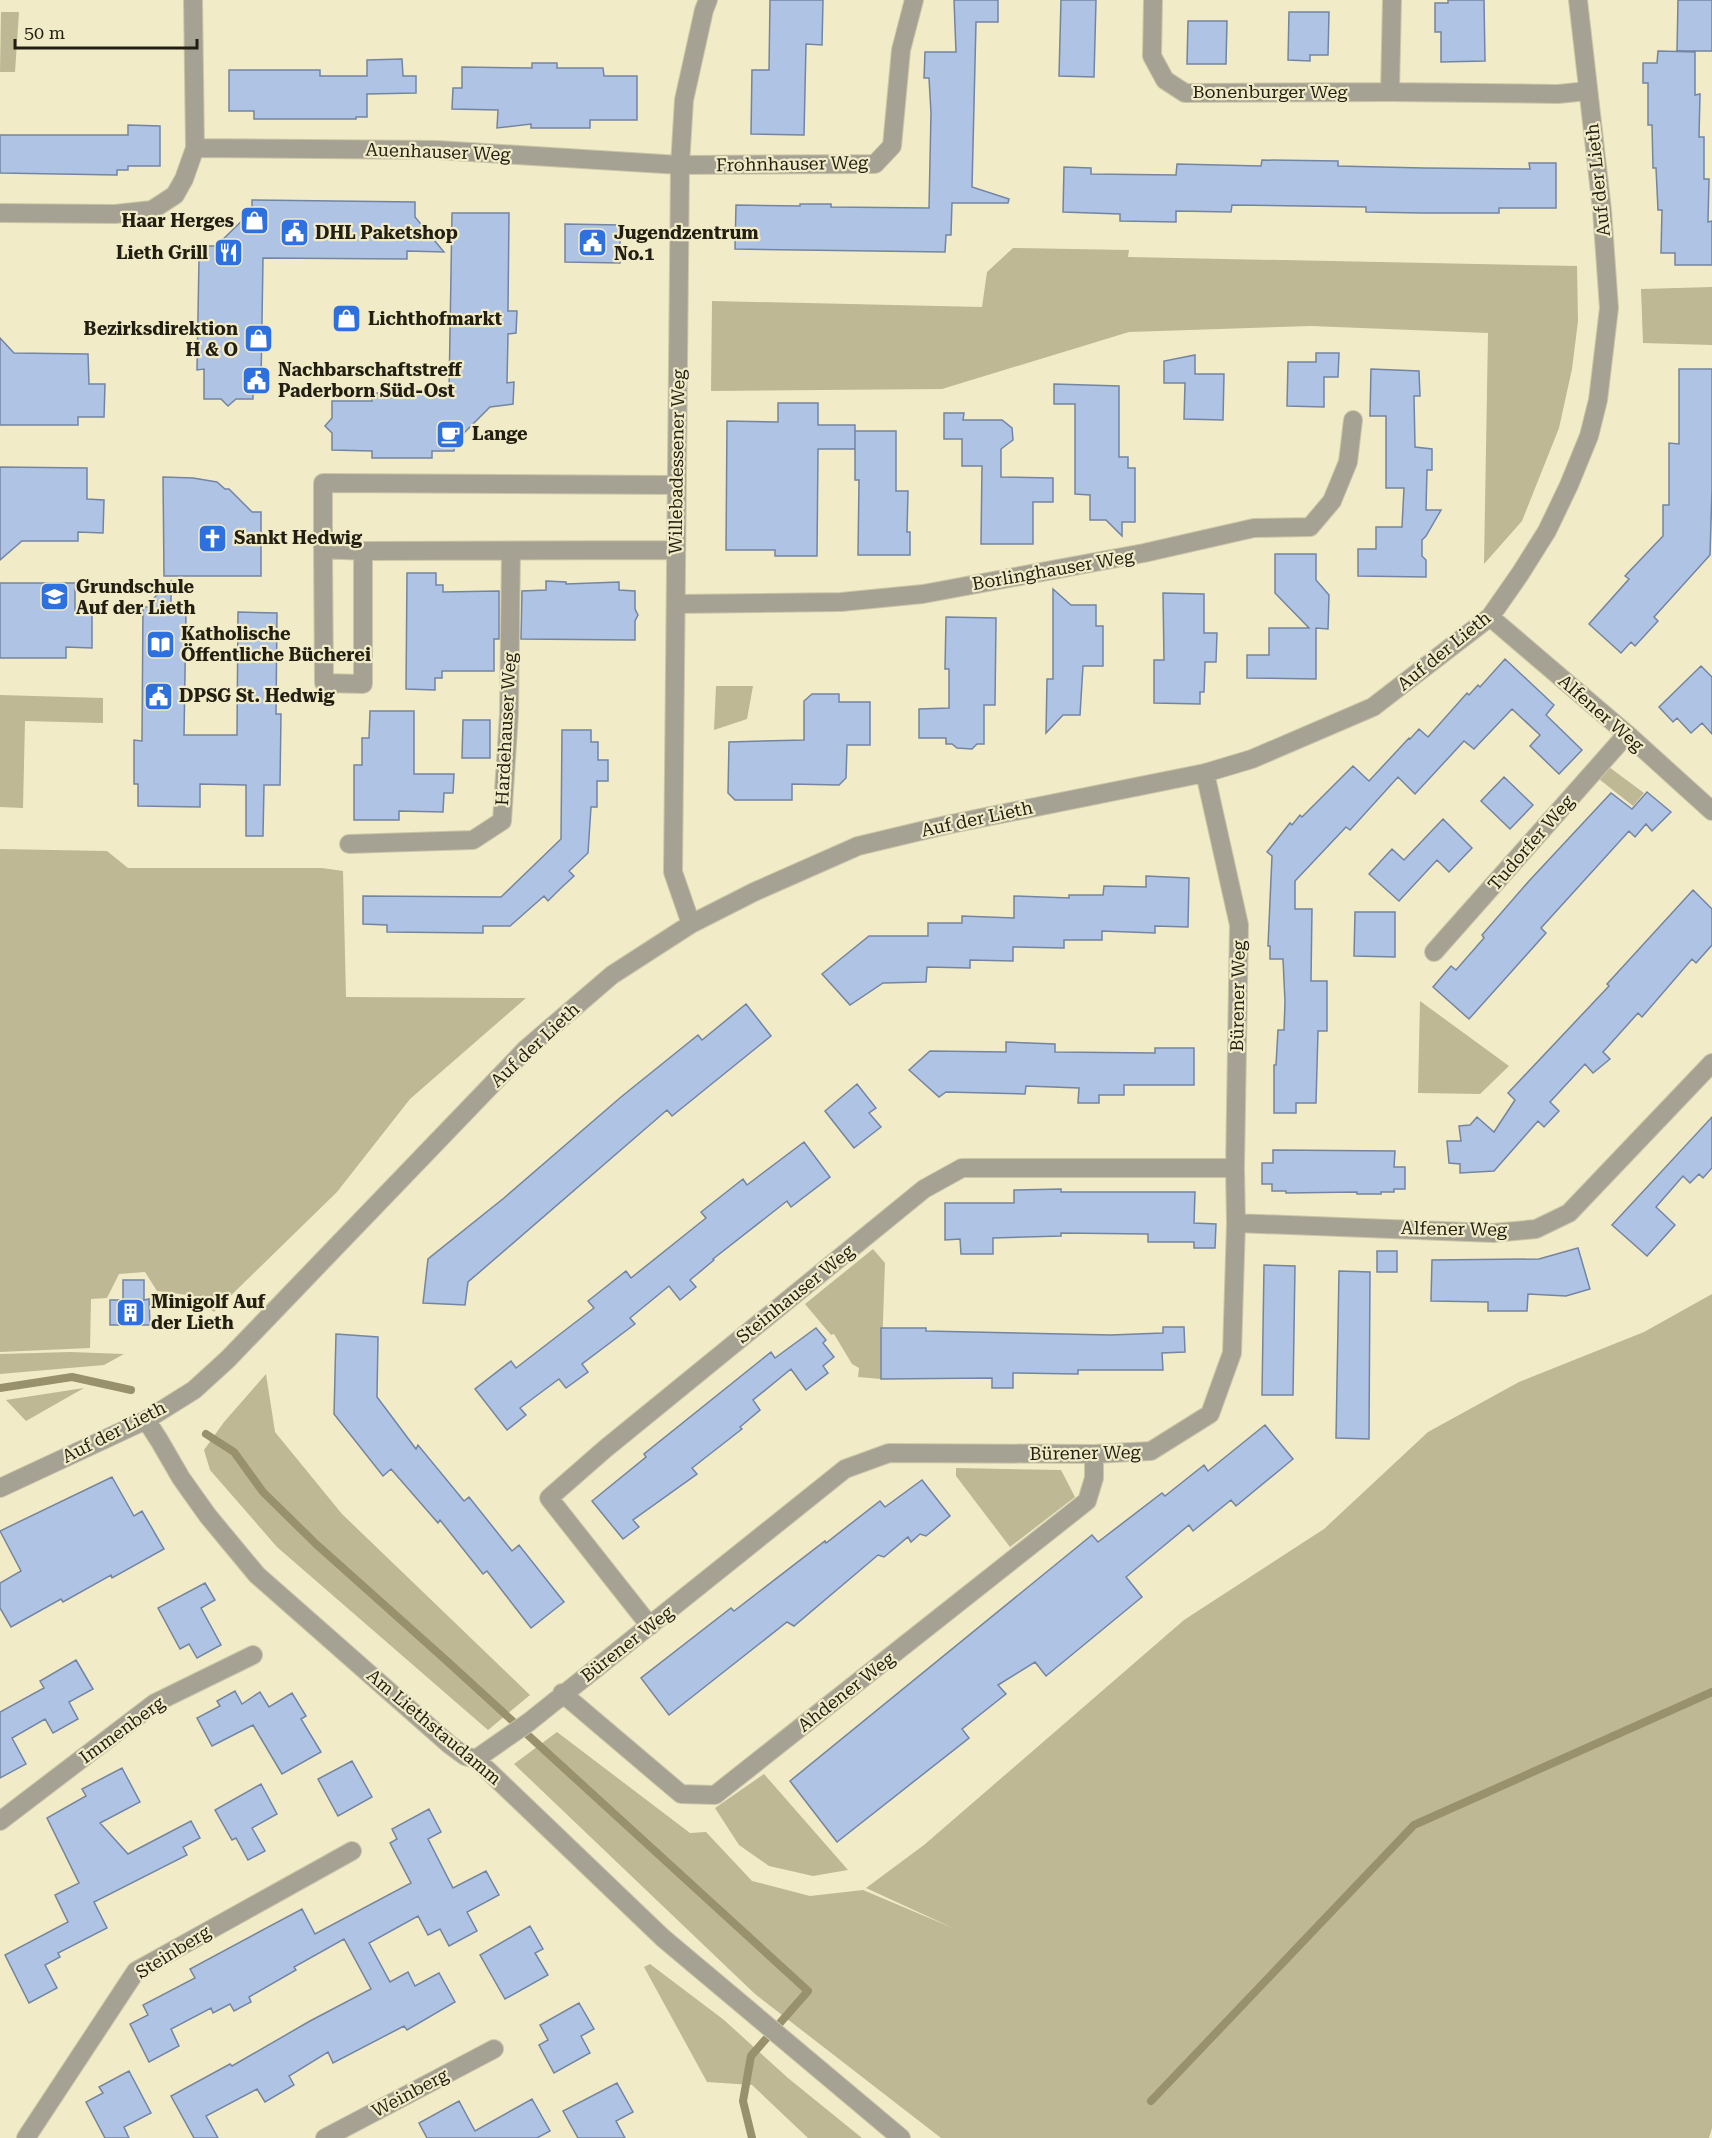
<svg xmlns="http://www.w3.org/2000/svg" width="1712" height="2138" font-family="'Roboto Serif',serif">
  <rect width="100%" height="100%" fill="#f1ebc8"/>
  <path fill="#beb895" d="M1,12H19L15,72H0Z
    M1013,248L1129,250L1128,257L1577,266L1578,321L1572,369L1559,428L1522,521L1484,564L1488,333L1311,326L1129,332L942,389L711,391L712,301L982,307L987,272Z
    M1712,287V345L1643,343L1641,289Z
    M716,686H753L747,719L714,730Z
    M0,695L103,698V723L25,721L23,808L0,807Z
    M1609,767L1644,793L1633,806L1599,779Z
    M0,849L107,851L128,868H322L343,871L346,997L526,998L410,1099L337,1192L214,1312L195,1296L157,1291L145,1272L119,1274L107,1298L91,1299L90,1348L0,1352Z
    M1420,1001L1509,1066L1480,1094L1418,1093Z
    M873,1249L885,1263L881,1379L858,1377L859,1368L852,1364L834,1334L831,1335L805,1304Z
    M1712,1294V2128L1709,2138H941L755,1994L514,1764L557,1732L690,1833L706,1832L752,1881L810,1896L863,1890L953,1928L866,1888L924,1845L1184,1620L1324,1529L1428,1432L1519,1382L1644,1332Z
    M70,1352L124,1354L104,1365L0,1374V1354Z
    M266,1374L275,1432L342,1514L530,1695L488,1730L277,1547L210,1470L204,1450L224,1422Z
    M84,1388L26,1421L6,1400Z
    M956,1468L1061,1470L1075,1497L1010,1547L956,1476Z
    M764,1774L848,1870L813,1876L769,1866L739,1845L715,1808Z
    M650,1964L724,2020L788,2078L862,2138H808L752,2085L707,2082L644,1967Z"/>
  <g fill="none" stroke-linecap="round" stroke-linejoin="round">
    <path stroke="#98916c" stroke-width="8" d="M0,1388L72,1377L131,1390
      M206,1434L234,1452L263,1492L316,1544L448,1662L808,1991L751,2056L743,2101L752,2138
      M1151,2101L1414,1825L1712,1692"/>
  </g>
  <path fill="#afc3e4" stroke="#7485a1" stroke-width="1.5" d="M770,0H823L822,45L806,44L804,135L751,134L752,70H769Z
    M954,0H998V22H976L972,187L1009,199L1008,203H952L951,235H946L945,252L735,249L736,205L800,206V204H831V207L929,208L931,113L929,78H924L925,52H956Z
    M1061,0H1096L1094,77L1059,76Z
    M1448,0H1484L1485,61L1441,62V32H1435V3H1448Z
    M1678,0H1712V51H1677Z
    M1289,12H1329L1328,55H1310V61L1288,60Z
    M1188,21H1227L1226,64H1187Z
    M1658,51L1695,52V95L1700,94L1699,137H1704V179H1709L1708,222L1712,221V265H1675V253H1661L1662,210H1658L1656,168H1653L1652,125H1648V83H1643V63H1657Z
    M402,59L403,76H416V93L367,94V117H356V119H254V111H229V70H320V76H367V60Z
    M532,63H557V68H603L604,76H637V120H590V128H531V124L497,128L498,110L452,109L453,88H462V67L532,68Z
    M128,125L160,126V166H128V170H117V175L0,173V135H128Z
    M1262,160L1338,161V166L1423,168L1530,169L1529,163H1556V208H1499V213H1422L1366,212V207L1232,205L1231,212L1176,211V222L1120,221V214L1063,212L1064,167L1091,168V174L1176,175L1177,164L1261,166Z
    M252,200L415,202V217L444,252L407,251V259L263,258L261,384H253V399H236L228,406L221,399H204V369L197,370L199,260H205V246H216L252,211Z
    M452,213H509L508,311H517L516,333L508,334L507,383L514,382L513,404L490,407L455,442L454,451H432V458H372V451L332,450V433L325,426L332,418V401H372V393H449Z
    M565,224L620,225V263L565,262Z
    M0,338L14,353L88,354L89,384H105L104,417H78V425H0Z
    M1316,353H1339L1338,377H1324V407L1287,406L1288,362H1316Z
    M1195,355V374H1224L1223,420L1184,419L1185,383H1164V361Z
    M1371,369L1419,371L1420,396H1414L1415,447L1432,449V470H1427L1426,510H1441L1426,536L1422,540V556L1426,560V577L1358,576V549H1376V527H1402L1404,488H1386V416H1370Z
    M1679,369H1712V490L1710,555L1654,617L1658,621L1635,646L1631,642L1621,653L1589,624L1629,579L1625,576L1663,536V505H1669V443L1679,444Z
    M1054,384L1119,386V457H1128V468H1135V522H1122V536L1106,520H1090V495L1075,494V404H1054Z
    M778,403H818V425H855V449H818L817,556H775V550H726L727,421L778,422Z
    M944,413H964L963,420H1002L1012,428L1013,440L1001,449V477L1053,478V502H1033V544H981L982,466H962V439H944Z
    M855,431H896V491H908L907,532H910V555H858L859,480H855Z
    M0,467L87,468V499L104,500L103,533L78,532V541H22L0,560Z
    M163,477L193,478L217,482L225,489H229L252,512H261V576H164Z
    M1275,554H1316V580L1329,595L1328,629L1316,628V679L1247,678V655H1269V628H1309L1275,593Z
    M407,573H436V585H443V592L499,591V639H494V671H442V678H435V690L406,689Z
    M171,581V612H186L184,735H237L238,612L277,613L276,714H281L280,785H264L263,836H246V785L200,784V807L138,806V784H134V740L142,741L143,607H150L154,598Z
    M546,581L566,582V584L619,582V590L635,591V609L638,615L635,621V640L521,639L522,591L546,590Z
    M0,583H75V614L92,615V648L66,647V658H0Z
    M1053,589L1071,605H1096V626H1103V666H1083L1080,715H1063L1046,733L1047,679H1053Z
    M1163,593L1204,594V633H1217L1216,662H1205L1204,692H1200V704L1154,703V660H1164Z
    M946,617L996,618L995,705H984V744H977L972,749L957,748L952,744H946V738H919V709L949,708V669H945Z
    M1505,659L1554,705L1546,715L1582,750L1559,774L1530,746L1540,735L1512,709L1474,749L1464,741L1415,794L1398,777L1350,830L1346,827L1295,881V909H1312L1311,981H1327V1031H1318L1316,1103H1296V1113H1274V1065H1276L1278,1030H1284L1285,1002L1283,959H1270V946H1268L1272,856L1267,852L1290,823L1292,825L1300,815L1302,817L1353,766L1369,781L1409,738L1410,739L1419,729L1428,737L1467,693L1469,695L1478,685L1480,687Z
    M1701,666L1712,677V734L1702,723L1691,733L1677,718L1673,722L1659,707Z
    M812,694H839V702H870V745H847L846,778L839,785L792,784V800H735L728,793L729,742L804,740V701Z
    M370,711H414V774H454L453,793H444L443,812L399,811V820H354V765H362V738H369Z
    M463,720H490V758H462Z
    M562,730H591V742H598V760H608V781H597V807H591L588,853L569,871L574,876L561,888L548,901L544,896L510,926H483V933L387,932V925L363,924V896L501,897L561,839Z
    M1504,777L1533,805L1510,829L1481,801Z
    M1647,792L1671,812L1652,831L1646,824L1635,837L1629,831L1541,928L1546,933L1469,1019L1433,987L1451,966L1456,970L1484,938L1482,935L1529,881L1611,793L1632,809Z
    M1443,819L1472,848L1449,872L1437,860L1399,901L1369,874L1392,849L1404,860Z
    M1146,876L1189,878L1188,927L1155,926V933L1102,931V940H1064V948L1013,947V961L970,960V968L927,967L926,982L883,983L850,1005L822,974L869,936H928V923H962V916L1014,918V896L1069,898V895H1103L1104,886L1146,887Z
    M1693,890L1712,909V945L1696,963L1692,959L1642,1017L1638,1013L1603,1052L1610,1059L1593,1073L1585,1064L1550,1102L1559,1111L1544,1127L1538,1121L1494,1171L1460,1173V1164L1449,1163L1447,1141H1461L1459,1126L1470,1125L1477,1117L1494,1132L1515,1100L1508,1093L1609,986L1607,984Z
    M1355,912H1395V957L1354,956Z
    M746,1004L771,1036L672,1116L667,1110L468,1282L465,1305L423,1303L428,1259L504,1198L621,1097L698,1035L702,1040Z
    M1006,1042L1055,1044V1052L1155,1053V1048H1194V1085H1124V1095H1099V1103H1078L1079,1088L1026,1086L1025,1094L946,1092L939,1097L909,1070L930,1051L1006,1052Z
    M857,1084L876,1108L869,1113L881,1127L854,1148L825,1111Z
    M1712,1117V1168L1703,1178L1699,1174L1690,1183L1683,1176L1656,1207L1675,1225L1647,1256L1612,1225Z
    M804,1142L830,1177L791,1207L787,1201L713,1259L714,1260L690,1280L696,1287L680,1300L669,1286L630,1318L635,1324L582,1364L588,1372L566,1388L559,1379L520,1408L526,1415L507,1430L475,1389L511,1361L516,1368L594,1308L588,1301L626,1271L631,1278L706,1218L701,1212L743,1179L747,1185Z
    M1273,1150L1395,1151L1394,1167H1405V1189H1394V1192H1381V1194H1357V1192L1286,1193V1191H1272V1184H1262V1163H1273Z
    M1061,1189V1192H1195L1194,1223L1216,1224L1215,1248H1194V1242H1148V1234L1061,1233V1236L993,1238V1254H961L960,1239L945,1240V1203H1014V1190Z
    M1578,1248L1590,1289L1566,1296L1528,1294L1527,1311H1488V1302L1431,1301L1432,1260L1539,1259Z
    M1377,1251H1397V1272H1377Z
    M1264,1265L1295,1266L1293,1395H1262Z
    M1339,1271L1370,1272L1369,1439L1336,1438Z
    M123,1280H144V1300L149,1299L150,1325H110V1300H123Z
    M1163,1327H1184L1185,1352L1162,1353L1163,1370H1078V1374L1013,1373V1388H992V1378L881,1379V1328H926V1331L1111,1335L1163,1333Z
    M816,1328L826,1340L823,1343L834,1357L823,1366L828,1373L806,1390L791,1369L753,1400L760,1410L740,1427L742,1429L692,1468L697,1474L633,1520L639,1527L623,1539L592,1501L646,1457L644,1454L771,1352L775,1358Z
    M336,1334L378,1337L377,1397L416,1449L418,1445L464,1501L469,1497L512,1551L519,1545L564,1602L531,1628L487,1571L483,1574L440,1520L438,1523L391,1469L383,1476L334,1414Z
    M1265,1425L1293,1459L1236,1506L1231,1500L1193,1531L1189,1525L1126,1577L1142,1597L1046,1676L1035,1662L998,1685L1006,1694L962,1729L969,1738L837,1842L790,1781L1092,1535L1098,1542L1162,1493L1165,1496L1204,1465L1208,1471Z
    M112,1477L134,1516L142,1511L164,1549L112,1578L111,1575L63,1602L61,1599L11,1627L0,1608V1583L21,1571L0,1531Z
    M922,1480L950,1516L926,1536L920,1534L911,1542L908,1537L884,1557L878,1555L794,1626L787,1622L669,1715L641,1678L731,1608L734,1611L825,1541L826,1543L880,1501L885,1507Z
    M205,1583L215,1600L201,1608L221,1645L197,1658L189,1644L180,1649L158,1608Z
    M76,1660L93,1689L69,1702L78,1719L53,1733L45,1719L12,1738L26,1764L0,1778V1712L44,1688L40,1681Z
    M235,1691L242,1704L260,1692L269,1707L292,1693L306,1716L301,1719L321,1752L282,1774L253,1725L212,1746L197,1718L220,1706L217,1701Z
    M352,1761L372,1797L338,1816L318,1779Z
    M122,1768L140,1802L100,1823L128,1854L191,1821L200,1838L183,1847L187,1855L94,1902L107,1928L58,1953L60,1957L45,1965L57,1988L29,2003L5,1955L68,1922L55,1895L79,1883L47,1818L86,1796L82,1789Z
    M261,1784L277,1814L252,1828L265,1851L248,1860L236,1838L232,1840L215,1810Z
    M429,1809L441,1832L428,1839L453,1888L486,1871L499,1895L467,1912L477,1931L449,1946L440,1929L428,1935L418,1916L369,1943L390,1982L408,1972L415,1986L439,1973L455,2002L407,2030L404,2026L333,2063L328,2052L289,2076L294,2085L265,2102L257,2089L206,2116L218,2138H194L171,2096L230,2064L232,2066L310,2021L371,1989L344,1939L294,1967L296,1970L249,1997L251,2002L234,2011L230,2004L213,2013L211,2008L171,2029L179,2046L149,2062L130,2024L148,2015L143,2005L195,1978L190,1969L302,1909L315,1934L411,1883L390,1843L397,1839L392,1829Z
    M530,1926L543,1949L535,1953L548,1975L505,1999L480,1955Z
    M579,2003L594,2029L581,2036L590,2053L554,2073L539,2045L548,2040L540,2025Z
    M129,2071L151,2113L124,2127L129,2138H105L86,2102L103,2093L99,2087Z
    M617,2083L633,2112L616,2121L625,2138H578L563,2111Z
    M532,2099L550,2131L537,2138H427L419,2123L459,2101L475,2131Z"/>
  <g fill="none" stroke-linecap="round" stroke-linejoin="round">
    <defs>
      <path id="street" d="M1153,0L1152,56L1165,80L1185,93L1390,92L1558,94L1588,91
        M1390,92L1392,0
        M195,148L437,150L680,165L875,164L892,146L901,50L914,0
        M0,213L115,214L152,210L175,195L184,179L195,148L193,0
        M323,549L324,683L363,684V551
        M675,550L363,551L323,549V483L676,485
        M676,604L841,602L923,594L1144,553L1254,528L1310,527L1332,501L1348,462L1353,420
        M1490,617L1627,734L1712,811
        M349,844L473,840L502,821L509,714L511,551
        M691,924L673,872L680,165L684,100L704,10L708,0
        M1434,952L1627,734
        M1236,1223L1493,1233L1536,1229L1569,1213L1712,1063
        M146,1420L159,1440L181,1478L208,1516L257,1575L450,1745L465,1756L476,1759L663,1938L901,2138
        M0,1488L146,1420L194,1390L228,1359L527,1048L612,975L691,924L754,892L858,846L946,825L1205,773L1252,759L1373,707L1490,617L1520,574L1547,531L1569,485L1589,436L1598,400L1609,308L1602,210L1578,0
        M650,1626L549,1498L605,1449L924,1189L962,1168H1235
        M562,1693L681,1794L715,1795L1087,1501L1094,1478V1454
        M476,1759L529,1722L845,1469L889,1453L1094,1454L1151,1451L1210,1414L1232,1353L1236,1223L1235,1168L1239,925L1205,773
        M0,1821L155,1703L253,1655
        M26,2138L136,1971L352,1851
        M325,2138L494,2049"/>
    </defs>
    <use href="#street" stroke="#ccc6a7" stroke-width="20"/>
    <use href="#street" stroke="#a5a294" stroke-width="18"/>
  </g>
  <defs>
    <symbol id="shop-square" viewBox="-11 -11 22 22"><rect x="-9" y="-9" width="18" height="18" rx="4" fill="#2e71de" stroke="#f1ebc8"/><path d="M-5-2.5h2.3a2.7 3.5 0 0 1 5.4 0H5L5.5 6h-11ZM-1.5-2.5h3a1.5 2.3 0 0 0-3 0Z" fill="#fff"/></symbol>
    <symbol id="civic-square" viewBox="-11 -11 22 22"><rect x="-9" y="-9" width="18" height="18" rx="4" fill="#2e71de" stroke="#f1ebc8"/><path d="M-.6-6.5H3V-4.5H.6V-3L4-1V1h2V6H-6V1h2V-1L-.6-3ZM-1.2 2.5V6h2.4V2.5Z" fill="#fff"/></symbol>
    <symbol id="restaurant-square" viewBox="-11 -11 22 22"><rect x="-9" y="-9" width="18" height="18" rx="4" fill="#2e71de" stroke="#f1ebc8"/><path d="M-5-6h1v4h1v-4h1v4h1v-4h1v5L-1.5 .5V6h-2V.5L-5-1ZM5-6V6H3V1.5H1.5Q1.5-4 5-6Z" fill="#fff"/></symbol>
    <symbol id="cafe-square" viewBox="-11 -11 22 22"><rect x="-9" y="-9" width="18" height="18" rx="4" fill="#2e71de" stroke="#f1ebc8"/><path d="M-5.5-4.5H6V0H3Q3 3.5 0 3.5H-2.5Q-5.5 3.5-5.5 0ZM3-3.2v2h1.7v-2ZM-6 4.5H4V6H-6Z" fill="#fff"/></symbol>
    <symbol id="church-square" viewBox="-11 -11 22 22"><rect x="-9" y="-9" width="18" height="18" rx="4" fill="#2e71de" stroke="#f1ebc8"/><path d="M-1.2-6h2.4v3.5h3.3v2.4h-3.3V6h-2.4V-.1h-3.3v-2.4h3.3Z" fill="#fff"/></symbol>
    <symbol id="school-square" viewBox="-11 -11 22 22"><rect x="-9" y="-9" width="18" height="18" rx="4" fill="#2e71de" stroke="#f1ebc8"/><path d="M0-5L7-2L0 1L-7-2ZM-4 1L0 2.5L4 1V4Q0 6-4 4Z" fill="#fff"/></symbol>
    <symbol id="library-square" viewBox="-11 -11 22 22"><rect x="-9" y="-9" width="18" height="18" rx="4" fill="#2e71de" stroke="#f1ebc8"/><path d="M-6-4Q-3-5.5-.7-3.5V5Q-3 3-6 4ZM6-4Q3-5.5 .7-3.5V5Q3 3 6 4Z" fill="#fff"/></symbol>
    <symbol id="building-square" viewBox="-11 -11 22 22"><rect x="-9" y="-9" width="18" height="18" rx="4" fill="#2e71de" stroke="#f1ebc8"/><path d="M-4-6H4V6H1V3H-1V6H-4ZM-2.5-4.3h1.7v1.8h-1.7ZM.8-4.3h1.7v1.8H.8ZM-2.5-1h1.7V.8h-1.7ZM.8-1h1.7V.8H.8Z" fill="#fff"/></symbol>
  </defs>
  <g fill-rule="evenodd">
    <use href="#shop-square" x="238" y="204" width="33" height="33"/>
    <use href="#civic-square" x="278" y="216" width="33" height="33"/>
    <use href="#civic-square" x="576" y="226" width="33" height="33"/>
    <use href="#restaurant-square" x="212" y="236" width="33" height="33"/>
    <use href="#shop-square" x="330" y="302" width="33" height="33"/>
    <use href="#shop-square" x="242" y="322" width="33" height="33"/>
    <use href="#civic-square" x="240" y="364" width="33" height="33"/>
    <use href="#cafe-square" x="434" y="418" width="33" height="33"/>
    <use href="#church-square" x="196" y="522" width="33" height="33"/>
    <use href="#school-square" x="38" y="580" width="33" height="33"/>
    <use href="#library-square" x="144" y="628" width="33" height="33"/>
    <use href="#civic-square" x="142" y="680" width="33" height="33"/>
    <use href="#building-square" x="114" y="1296" width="33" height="33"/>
  </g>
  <g text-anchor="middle" stroke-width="4.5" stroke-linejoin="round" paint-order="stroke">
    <g font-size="18" fill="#221f12" stroke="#f1ebc8">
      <text x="1270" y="98">Bonenburger Weg</text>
      <text transform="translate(438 152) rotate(2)" y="6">Auenhauser Weg</text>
      <text transform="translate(792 164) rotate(-1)" y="6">Frohnhauser Weg</text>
      <text transform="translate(1598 180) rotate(-96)" y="6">Auf der Lieth</text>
      <text transform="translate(677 462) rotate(-89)" y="6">Willebadessener Weg</text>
      <text transform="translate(1053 570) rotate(-10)" y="6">Borlinghauser Weg</text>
      <text transform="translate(1444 651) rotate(-39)" y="6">Auf der Lieth</text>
      <text transform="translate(1601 713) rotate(41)" y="6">Alfener Weg</text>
      <text transform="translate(506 729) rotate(-87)" y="6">Hardehauser Weg</text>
      <text transform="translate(977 819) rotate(-12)" y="6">Auf der Lieth</text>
      <text transform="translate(1531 843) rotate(-49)" y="6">Tudorfer Weg</text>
      <text transform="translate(1238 996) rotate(-89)" y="6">Bürener Weg</text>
      <text transform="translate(535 1045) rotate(-43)" y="6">Auf der Lieth</text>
      <text transform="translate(1454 1229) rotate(1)" y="6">Alfener Weg</text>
      <text transform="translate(795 1294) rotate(-39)" y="6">Steinhauser Weg</text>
      <text transform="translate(114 1432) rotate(-27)" y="6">Auf der Lieth</text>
      <text transform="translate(1085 1453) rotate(-1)" y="6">Bürener Weg</text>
      <text transform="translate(627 1644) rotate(-38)" y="6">Bürener Weg</text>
      <text transform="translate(846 1692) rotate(-38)" y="6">Ahdener Weg</text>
      <text transform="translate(434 1727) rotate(40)" y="6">Am Liethstaudamm</text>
      <text transform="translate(122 1730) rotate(-36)" y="6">Immenberg</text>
      <text transform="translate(173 1952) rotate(-32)" y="6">Steinberg</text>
      <text transform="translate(410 2093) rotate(-28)" y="6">Weinberg</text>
    </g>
    <g font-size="18" font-weight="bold" fill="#221f12" stroke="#f1ebc8" text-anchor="start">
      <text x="234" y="227" text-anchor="end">Haar Herges</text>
      <text x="315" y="239">DHL Paketshop</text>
      <text x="614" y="239">Jugendzentrum<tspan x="614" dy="21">No.1</tspan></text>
      <text x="208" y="259" text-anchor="end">Lieth Grill</text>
      <text x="368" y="325">Lichthofmarkt</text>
      <text x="238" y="335" text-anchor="end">Bezirksdirektion<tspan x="238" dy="21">H &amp; O</tspan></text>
      <text x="278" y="376">Nachbarschaftstreff<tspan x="278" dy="21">Paderborn Süd-Ost</tspan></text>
      <text x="472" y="440">Lange</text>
      <text x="234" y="544">Sankt Hedwig</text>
      <text x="76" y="593">Grundschule<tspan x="76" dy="21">Auf der Lieth</tspan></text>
      <text x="181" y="640">Katholische<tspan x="181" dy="21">Öffentliche Bücherei</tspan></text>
      <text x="179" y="702">DPSG St. Hedwig</text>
      <text x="151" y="1308">Minigolf Auf<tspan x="151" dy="21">der Lieth</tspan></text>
    </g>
  </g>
  <path d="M15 39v9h182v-9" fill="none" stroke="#221f12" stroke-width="3"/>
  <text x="24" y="39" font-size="18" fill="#221f12" stroke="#f1ebc8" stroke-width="4.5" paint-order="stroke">50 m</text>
</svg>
